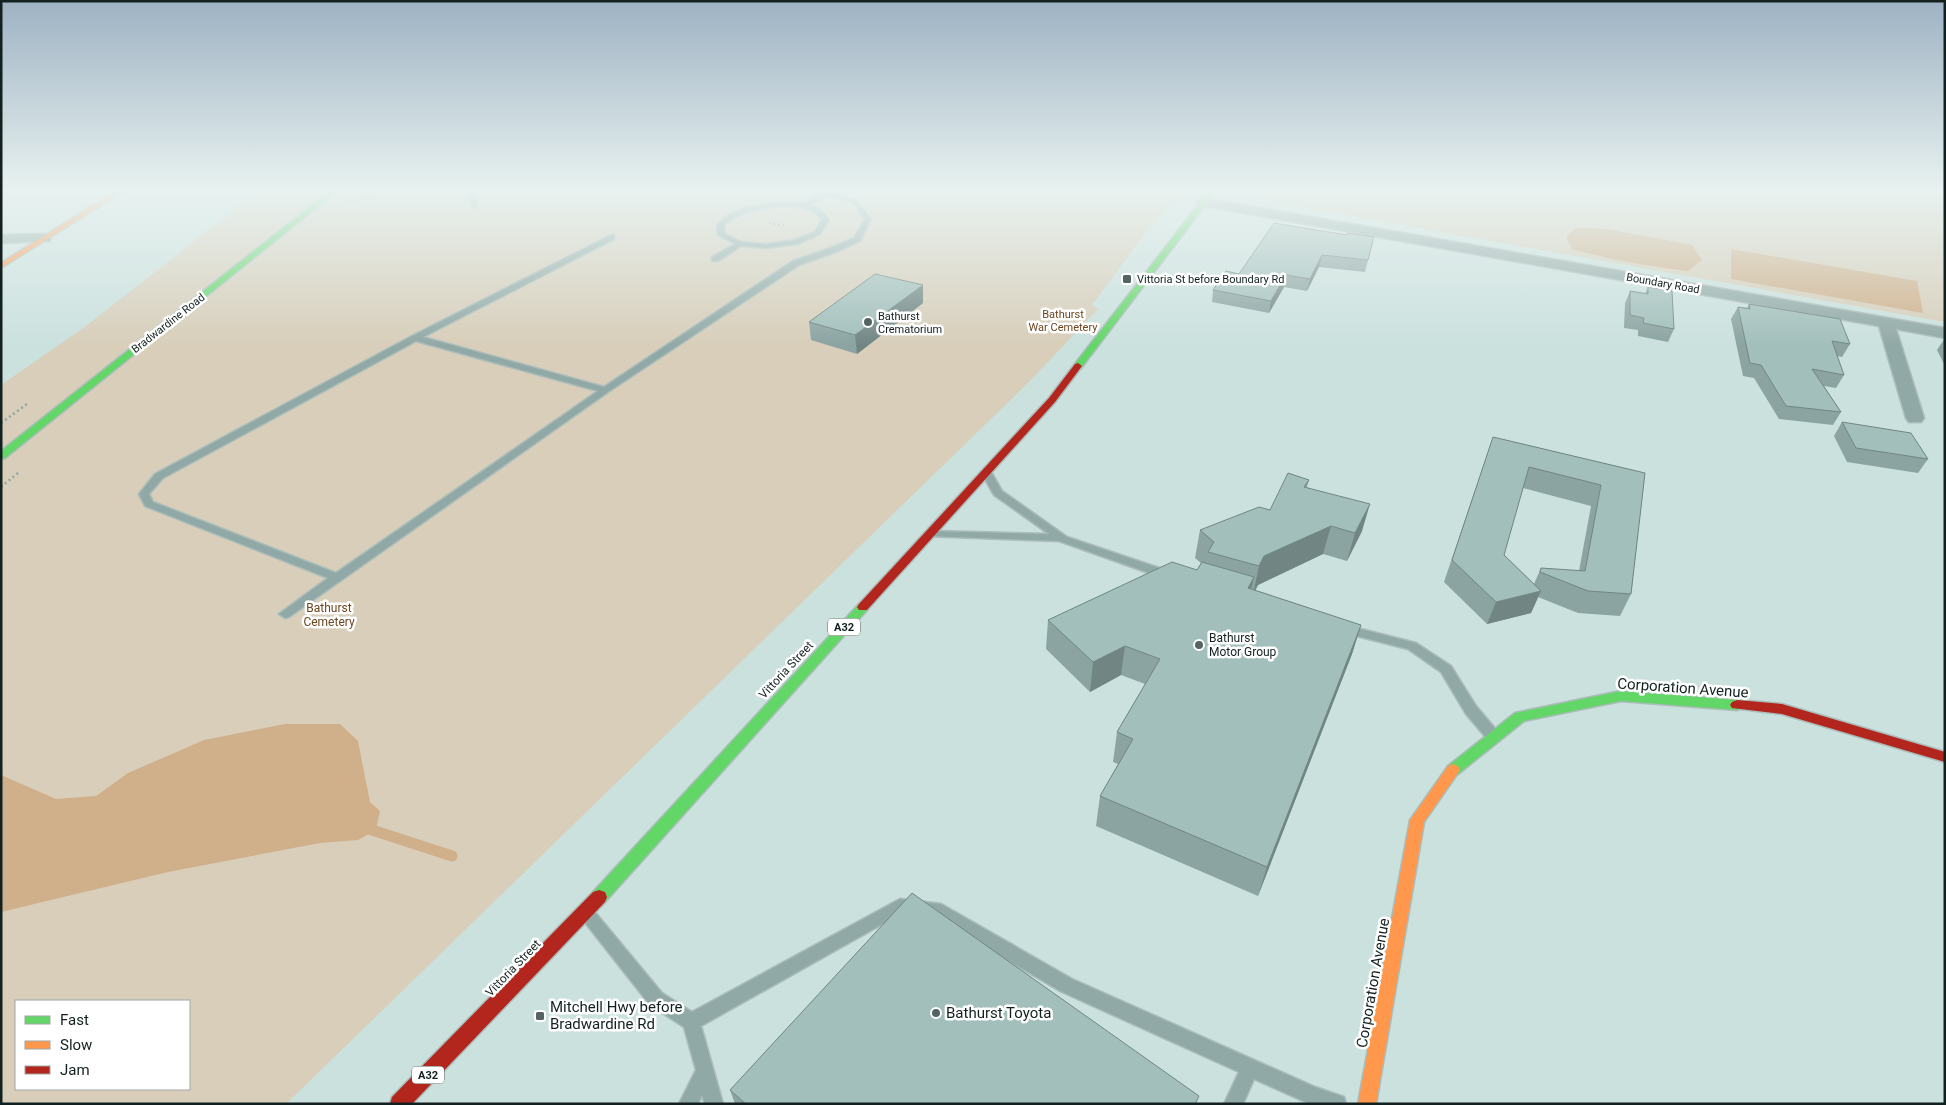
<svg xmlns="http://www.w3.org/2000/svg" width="1946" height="1105" font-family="Roboto,sans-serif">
  <rect width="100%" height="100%" fill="#cbe1de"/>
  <path fill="#d8ceba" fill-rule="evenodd" d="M259,191H1186L1155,220L1092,305L1098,309L1031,380L286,1104H1V385L82,329ZM16,1001H189V1089H16Z
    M1256,191H1945V322L1250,198Z"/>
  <path fill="#d0b08b" d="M1576,228L1607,229L1692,245L1702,260L1688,271C1649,266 1610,260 1572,249L1566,237Z
    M1731,249L1917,281L1923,313L1731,279Z
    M285,724H340L358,741L370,802L380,811L376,830L358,840L320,843L168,872L1,912V775L56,799L96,796L128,773L204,740Z"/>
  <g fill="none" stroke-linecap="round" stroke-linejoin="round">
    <path stroke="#d0b08b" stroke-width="11" d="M366,828L452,856"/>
    <defs>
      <path id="lane" d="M468,191H474L478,208L473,207Z
        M811,191H823L856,200L871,219L860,241L836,252L799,265L608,392L289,617L285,618L279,614L328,578L145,506L139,494L155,474L412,336L611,235H614V239L423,337L604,387L793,261L830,248L854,238L865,219L852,202L826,196L810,205L819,209L829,219L820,234L798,244L766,248L741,246L718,261H712V257L735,244L718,235L717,225L728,215L748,207L783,202L804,203L819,194ZM783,206C800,207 810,207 822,219L815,232L794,240L766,244L742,242L725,234L724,225C741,210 761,209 783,206ZM416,341L598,391L336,573L153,502L149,494L163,478Z
        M986,469L990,470L1002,491L1067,537L1171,572L1173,575L1167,579L1163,578L1059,541L926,536L924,534L926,532L930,531L1049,534L994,495L981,472Z
        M1345,625L1416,643L1451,666L1476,706L1499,733L1501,737L1499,741L1494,742L1489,741L1466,714L1441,672L1408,649L1341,632L1339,629L1341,626Z
        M900,899L941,904L1072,979L1315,1087L1344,1097L1346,1104H1310L1254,1079L1243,1104H1224L1239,1072L1060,991L933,916L902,913L701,1026L723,1104H705L702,1095L698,1104H679L696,1070L684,1027L650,1005L580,916L582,911L588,909L594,911L662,993L692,1012Z"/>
      <path id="street" d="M1203,198L1945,328V338L1896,329L1924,418L1921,422H1909L1906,418L1879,326L1199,205L1197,202L1199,199Z
        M44,234L49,235L51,238L49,241L1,243V235Z"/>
      <path id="fast" d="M330,191H337L5,458L1,459V451Z
        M1209,191H1216L1081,368H1075V364Z
        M863,603L867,604L869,607L867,610L605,902L599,904L593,902L591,897L593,892L859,604Z
        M1621,691L1737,700L1742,702L1744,705L1742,708L1737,710L1621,701L1524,721L1458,774L1453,776L1448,774L1446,770L1448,766L1515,713Z"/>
      <path id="slow" d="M116,191H124L1,268V263Z
        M1453,764L1458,766L1460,770L1424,822L1376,1104H1358L1410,820L1448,766Z"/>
      <path id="jam" d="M1078,363L1082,366L1055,402L867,610H859L857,607L859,604L1049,398L1075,364Z
        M1737,700L1782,704L1945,752V762L1782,714L1732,708L1730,705L1732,702Z
        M599,890L605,892L607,897L605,902L412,1104H390L392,1097L593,892Z"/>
    </defs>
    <use href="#lane" stroke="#abbdba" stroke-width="3"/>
    <use href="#street" stroke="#abbdba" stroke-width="3"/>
    <use href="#fast" stroke="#abbdba" stroke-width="3"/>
    <use href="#slow" stroke="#abbdba" stroke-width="3"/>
    <use href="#jam" stroke="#abbdba" stroke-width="3"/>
    <path stroke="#92a6a2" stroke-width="2" stroke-dasharray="2 2.5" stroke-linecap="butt" d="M350,202L375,197L385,191
      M769,223L785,226"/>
    <path stroke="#92a6a2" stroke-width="2.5" stroke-dasharray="2 3" stroke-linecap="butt" d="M1,423L27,404
      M1,487L18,473"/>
    <use href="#lane" fill="#91a9a6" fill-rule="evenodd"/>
    <use href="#street" fill="#91a9a6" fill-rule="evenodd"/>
    <use href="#fast" fill="#63d668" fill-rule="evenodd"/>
    <use href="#slow" fill="#ff974d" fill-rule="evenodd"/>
    <use href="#jam" fill="#b3261e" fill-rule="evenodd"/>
  </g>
  <path fill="#8ba4a1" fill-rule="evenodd" d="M1347,235L1374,237L1365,272L1319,267L1307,291L1284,287L1269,313L1212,302L1213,290L1239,274Z
    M1648,287L1674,329L1668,342L1638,336V330L1624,328L1625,303L1630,291L1645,294Z
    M923,303L857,354L811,340L809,322Z
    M1749,304L1850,344L1842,357L1837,356L1844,375L1836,388L1824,386L1841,412L1833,425L1779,419L1754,378L1743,376L1731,319L1738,307L1747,308Z
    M1945,338V366L1937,350Z
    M1842,422L1928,459L1918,473L1847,462L1834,436Z
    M1493,437L1645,473L1631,594L1620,616L1578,613L1538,597L1531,613L1487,624L1444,582ZM1523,488L1591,506L1579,571L1541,568L1534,584L1504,555Z
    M1309,480L1307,487L1362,531L1347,561L1323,554L1258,585L1255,590L1361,625L1352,654L1258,896L1096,826L1100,796L1118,764L1113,762L1117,732L1145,684L1121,675L1090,692L1046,649L1048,620L1197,570L1201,563L1195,558L1200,530L1270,510Z
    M730,1090L1197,1104H735Z"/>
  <path fill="#718683" d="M1322,255L1319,267L1307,291L1310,279Z
    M1286,275L1284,287L1269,313L1271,301Z
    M923,285V303L857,354L855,335Z
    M1370,504L1362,531L1347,561L1355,533Z
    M1331,526L1323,554L1258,585L1253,595L1259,566L1264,556Z
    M1254,577L1247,605L1248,588Z
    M1541,591L1531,613L1487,624L1496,602Z
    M1361,625L1352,654L1258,896L1267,867Z
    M1125,646L1121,675L1090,692L1093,662Z"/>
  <path fill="#a2bfbb" stroke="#718683" d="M1274,223L1347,235L1348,233L1374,237L1368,260L1322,255L1310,279L1286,275L1271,301L1213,290L1226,271L1239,274Z
    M875,274L923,285L855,335L809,322Z
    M1648,287L1672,291L1674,329L1643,323L1644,318L1630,315V291L1648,294Z
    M1749,304L1840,319L1850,344L1832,341L1844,375L1812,369L1841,412L1786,406L1761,365L1750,363L1738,307L1750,309Z
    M1842,422L1911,433L1928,459L1856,448Z
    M1493,437L1645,473L1631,594L1588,591L1540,572L1541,568L1585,571L1601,485L1529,467L1504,555L1541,591L1496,602L1452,560Z
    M1288,473L1309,480L1304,487L1370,504L1355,533L1331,526L1264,556L1259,566L1208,552L1214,542L1200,530L1259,507L1270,510Z
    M1172,562L1197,570L1202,562L1254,577L1248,588L1361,625L1267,867L1100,796L1133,739L1117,732L1160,659L1125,646L1093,662L1048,620Z
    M912,893L1199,1096L1195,1104H746L730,1090Z"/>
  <linearGradient id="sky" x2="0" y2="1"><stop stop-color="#9eb2c3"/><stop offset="0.55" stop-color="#e8f2f0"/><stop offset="1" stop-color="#e8f2f0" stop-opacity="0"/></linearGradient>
  <rect width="1946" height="346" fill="url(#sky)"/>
  <g fill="#536462" stroke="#fff" stroke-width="2">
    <rect x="1122" y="274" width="10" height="10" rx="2.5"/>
    <circle cx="868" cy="322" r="5"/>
    <circle cx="1199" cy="645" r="5"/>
    <circle cx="936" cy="1013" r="5"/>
    <rect x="535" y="1011" width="10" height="10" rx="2.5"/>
  </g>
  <g text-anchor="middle" stroke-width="5" stroke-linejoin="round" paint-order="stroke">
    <g font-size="11" fill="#12211f" stroke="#fff" text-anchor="start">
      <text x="1137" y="283">Vittoria St before Boundary Rd</text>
      <text x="878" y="320">Bathurst<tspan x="878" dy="13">Crematorium</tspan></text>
    </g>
    <g font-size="11" fill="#12211f" stroke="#fff">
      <text transform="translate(1663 283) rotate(10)" y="4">Boundary Road</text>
      <text transform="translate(168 323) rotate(-38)" y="4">Bradwardine Road</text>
    </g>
    <g font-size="11" fill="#6c461f" stroke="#fff">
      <text x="1063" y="318">Bathurst<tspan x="1063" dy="13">War Cemetery</tspan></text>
    </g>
    <g fill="#fff" stroke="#596462" stroke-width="1">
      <rect x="828" y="618.5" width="32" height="17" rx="4"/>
      <rect x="412" y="1066.5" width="32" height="17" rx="4"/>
    </g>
    <g font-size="11" font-weight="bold" fill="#12211f">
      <text x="844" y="631">A32</text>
      <text x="428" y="1079">A32</text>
    </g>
    <g font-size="12" fill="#6c461f" stroke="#fff">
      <text x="329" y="612">Bathurst<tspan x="329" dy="14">Cemetery</tspan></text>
    </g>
    <g font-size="12" fill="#12211f" stroke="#fff" text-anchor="start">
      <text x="1209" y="642">Bathurst<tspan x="1209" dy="14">Motor Group</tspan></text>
    </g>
    <g font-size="12" fill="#12211f" stroke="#fff">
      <text transform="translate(786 670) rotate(-47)" y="4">Vittoria Street</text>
      <text transform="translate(513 968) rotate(-46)" y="4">Vittoria Street</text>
    </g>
    <g font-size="15" fill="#12211f" stroke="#fff">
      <text transform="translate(1683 688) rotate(4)" y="5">Corporation Avenue</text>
      <text transform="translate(1373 983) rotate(-80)" y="5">Corporation Avenue</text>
    </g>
    <g font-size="15" fill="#12211f" stroke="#fff" text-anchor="start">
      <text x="550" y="1012">Mitchell Hwy before<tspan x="550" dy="17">Bradwardine Rd</tspan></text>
      <text x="946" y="1018">Bathurst Toyota</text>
    </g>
  </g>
  <rect width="1946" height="1105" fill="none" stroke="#12211f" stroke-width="5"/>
  <rect x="15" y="1000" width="175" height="90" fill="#ffffff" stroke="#a0a6a5"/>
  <rect x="25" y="1016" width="25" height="8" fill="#63d668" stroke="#a0a6a5"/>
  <text x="60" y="1025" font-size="15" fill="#12211f">Fast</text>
  <rect x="25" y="1041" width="25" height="8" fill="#ff974d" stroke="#a0a6a5"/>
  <text x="60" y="1050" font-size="15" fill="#12211f">Slow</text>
  <rect x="25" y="1066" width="25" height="8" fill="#b3261e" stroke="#a0a6a5"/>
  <text x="60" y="1075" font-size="15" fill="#12211f">Jam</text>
</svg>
